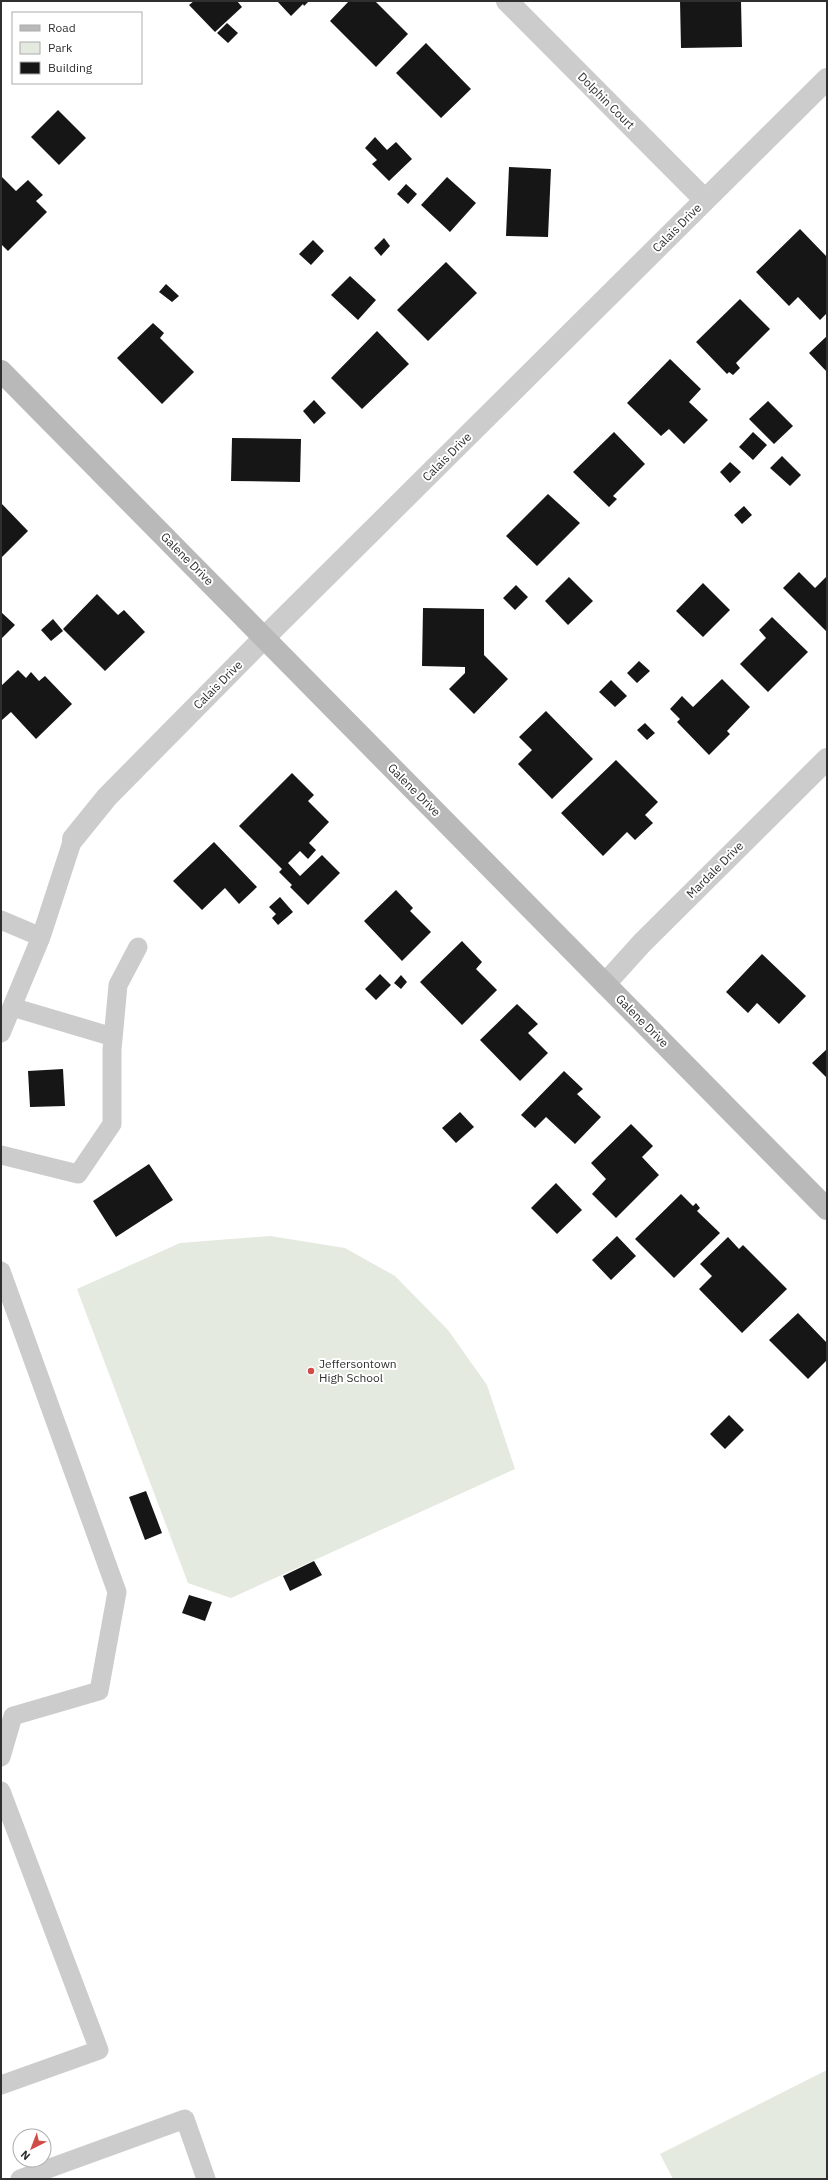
<svg xmlns="http://www.w3.org/2000/svg" width="828" height="2180" font-family="'IBM Plex Sans',sans-serif">
  <rect width="100%" height="100%" fill="#fff"/>
  <path fill="#e4eadf" d="M270,1236L345,1248L395,1276L448,1330L487,1385L515,1469L231,1598L188,1583L77,1289L180,1243Z
    M827,2070V2179H673L660,2154Z"/>
  <path fill="#161616" d="M194,1H237L242,7L215,32L189,5Z
    M277,1H309L304,6L303,4L291,16Z
    M349,1H375L408,34L376,67L330,21Z
    M680,1H741L742,47L681,48Z
    M227,23L238,33L228,43L217,33Z
    M426,43L471,89L441,118L396,73Z
    M58,110L86,138L59,165L31,137Z
    M375,137L387,150L396,142L412,159L389,181L372,164L377,160L365,148Z
    M509,167L551,169L548,237L506,236Z
    M1,176L16,191L28,180L43,195L36,201L47,212L8,251L1,244Z
    M447,177L476,203L450,232L421,205Z
    M406,184L417,194L408,204L397,194Z
    M800,229L827,257V313L820,320L798,297L789,306L756,272Z
    M384,238L390,246L381,256L374,248Z
    M313,240L324,251L311,265L299,254Z
    M446,262L477,293L428,341L397,310Z
    M350,276L376,300L358,320L331,295Z
    M166,284L179,296L172,302L159,292Z
    M740,299L770,329L736,363L740,368L733,375L729,372L727,374L696,342Z
    M153,323L164,333L160,338L194,372L162,404L117,358Z
    M377,331L409,364L362,409L331,378Z
    M827,336V372L809,353Z
    M670,359L701,389L689,402L708,420L684,444L669,429L661,436L627,403Z
    M314,400L326,413L314,424L303,411Z
    M768,401L793,426L774,444L749,419Z
    M614,432L645,464L613,496L617,499L609,507L573,472Z
    M753,432L767,445L753,460L739,447Z
    M232,438L301,439L300,482L231,481Z
    M782,456L801,475L790,486L770,468Z
    M730,462L741,472L730,483L720,472Z
    M548,494L580,523L537,566L506,536Z
    M1,503L28,531L1,558Z
    M744,506L752,515L742,524L734,515Z
    M799,572L815,588L827,576V632L783,588Z
    M569,577L593,601L568,625L545,601Z
    M703,583L730,610L703,637L676,611Z
    M516,585L528,597L515,610L503,598Z
    M97,594L118,615L124,610L145,632L105,671L63,629Z
    M423,608L484,609V655L508,679L474,714L449,689L465,673V667L422,666Z
    M1,612L15,625L1,639Z
    M772,617L808,652L768,692L740,664L766,638L759,630Z
    M53,619L63,631L51,641L41,630Z
    M639,661L650,671L637,683L627,673Z
    M18,670L26,678L31,672L39,681L45,676L72,704L36,739L11,712L2,720L1,719V686Z
    M722,679L750,707L727,731L730,734L709,755L677,722L680,719L670,709L682,696L693,707Z
    M611,680L627,696L615,707L599,692Z
    M546,711L593,759L552,799L518,764L532,750L519,737Z
    M645,723L655,733L647,740L637,730Z
    M616,760L658,802L645,815L653,823L635,840L627,832L603,856L561,813Z
    M292,773L314,795L308,801L329,822L309,843L316,850L308,859L300,851L288,863L300,876L322,855L340,873L308,905L290,887L292,885L279,872L282,869L239,826Z
    M214,842L257,887L239,904L225,888L202,910L173,881Z
    M396,890L413,908L410,911L431,932L402,961L364,921Z
    M280,897L293,912L278,925L272,918L276,914L269,907Z
    M462,941L482,962L476,969L497,990L462,1025L420,982Z
    M762,954L806,996L779,1024L757,1003L748,1013L726,992Z
    M380,974L391,985L376,1000L365,989Z
    M401,975L407,982L401,989L394,983Z
    M517,1004L538,1024L528,1033L548,1053L520,1081L480,1040Z
    M827,1049V1078L812,1063Z
    M63,1069L65,1106L30,1107L28,1071Z
    M564,1071L583,1089L577,1094L601,1117L575,1144L546,1117L535,1128L521,1115Z
    M460,1112L474,1127L456,1143L442,1128Z
    M631,1124L653,1146L642,1157L659,1175L616,1218L592,1194L606,1179L591,1163Z
    M149,1164L173,1200L116,1237L93,1201Z
    M556,1183L582,1210L557,1234L531,1208Z
    M681,1194L693,1206L696,1203L700,1208L697,1211L720,1233L674,1278L635,1239Z
    M617,1236L636,1256L611,1280L592,1260Z
    M728,1237L739,1249L743,1245L787,1289L742,1333L699,1289L712,1276L700,1264Z
    M798,1313L827,1343V1360L808,1379L769,1340Z
    M729,1415L744,1430L725,1449L710,1434Z
    M146,1491L162,1533L145,1540L129,1497Z
    M314,1561L322,1575L290,1591L283,1576Z
    M189,1595L212,1602L205,1621L182,1613Z"/>
  <g fill="none" stroke-linecap="round" stroke-linejoin="round">
    <path stroke="#ccc" stroke-width="19" d="M1,920L41,937L1,1033
      M41,937L73,839
      M12,1007L113,1037
      M1,1155L78,1174L112,1124V1050L118,985L138,947
      M1,1271L117,1592L99,1691L13,1716
      M1,1757L13,1716
      M1,1791L99,2050L1,2085
      M20,2179L185,2119L206,2179"/>
    <path stroke="#ccc" stroke-width="22" d="M507,1L705,200
      M73,839L107,797L264,638L827,79
      M605,984L642,943L827,759"/>
    <path stroke="#b9b9b9" stroke-width="22" d="M1,371L827,1209"/>
  </g>
  <circle fill="#cf4c48" stroke="#fff" stroke-width="1.5" cx="311" cy="1371" r="4"/>
  <g text-anchor="middle" stroke-width="4" stroke-linejoin="round" paint-order="stroke">
    <g font-size="12" fill="#2f2f2f" stroke="#fff">
      <text transform="translate(606 101) rotate(45)" y="4">Dolphin Court</text>
      <text transform="translate(677 228) rotate(-45)" y="4">Calais Drive</text>
      <text transform="translate(447 457) rotate(-45)" y="4">Calais Drive</text>
      <text transform="translate(187 559) rotate(45)" y="4">Galene Drive</text>
      <text transform="translate(218 685) rotate(-45)" y="4">Calais Drive</text>
      <text transform="translate(414 790) rotate(45)" y="4">Galene Drive</text>
      <text transform="translate(715 870) rotate(-45)" y="4">Mardale Drive</text>
      <text transform="translate(642 1021) rotate(45)" y="4">Galene Drive</text>
    </g>
    <g font-size="12" fill="#2f2f2f" stroke="#fff" text-anchor="start">
      <text x="319" y="1368">Jeffersontown<tspan x="319" dy="14">High School</tspan></text>
    </g>
  </g>
  <rect width="828" height="2180" fill="none" stroke="#2f2f2f" stroke-width="4"/>
  <rect x="12" y="12" width="130" height="72" fill="#ffffff" stroke="#acacac"/>
  <rect x="20" y="25" width="20" height="6" fill="#b9b9b9" stroke="#acacac"/>
  <text x="48" y="32" font-size="12" fill="#2f2f2f">Road</text>
  <rect x="20" y="42" width="20" height="12" fill="#e4eadf" stroke="#acacac"/>
  <text x="48" y="52" font-size="12" fill="#2f2f2f">Park</text>
  <rect x="20" y="62" width="20" height="12" fill="#161616" stroke="#acacac"/>
  <text x="48" y="72" font-size="12" fill="#2f2f2f">Building</text>
  <g transform="translate(32 2148) rotate(222)"><circle r="19" fill="#ffffff" stroke="#acacac"/>
  <path d="M0-3L7 15L0 10L-7 15Z" fill="#cf4c48"/>
  <text y="-6" font-size="11" font-weight="bold" text-anchor="middle" fill="#2f2f2f">N</text>
  </g>
</svg>
